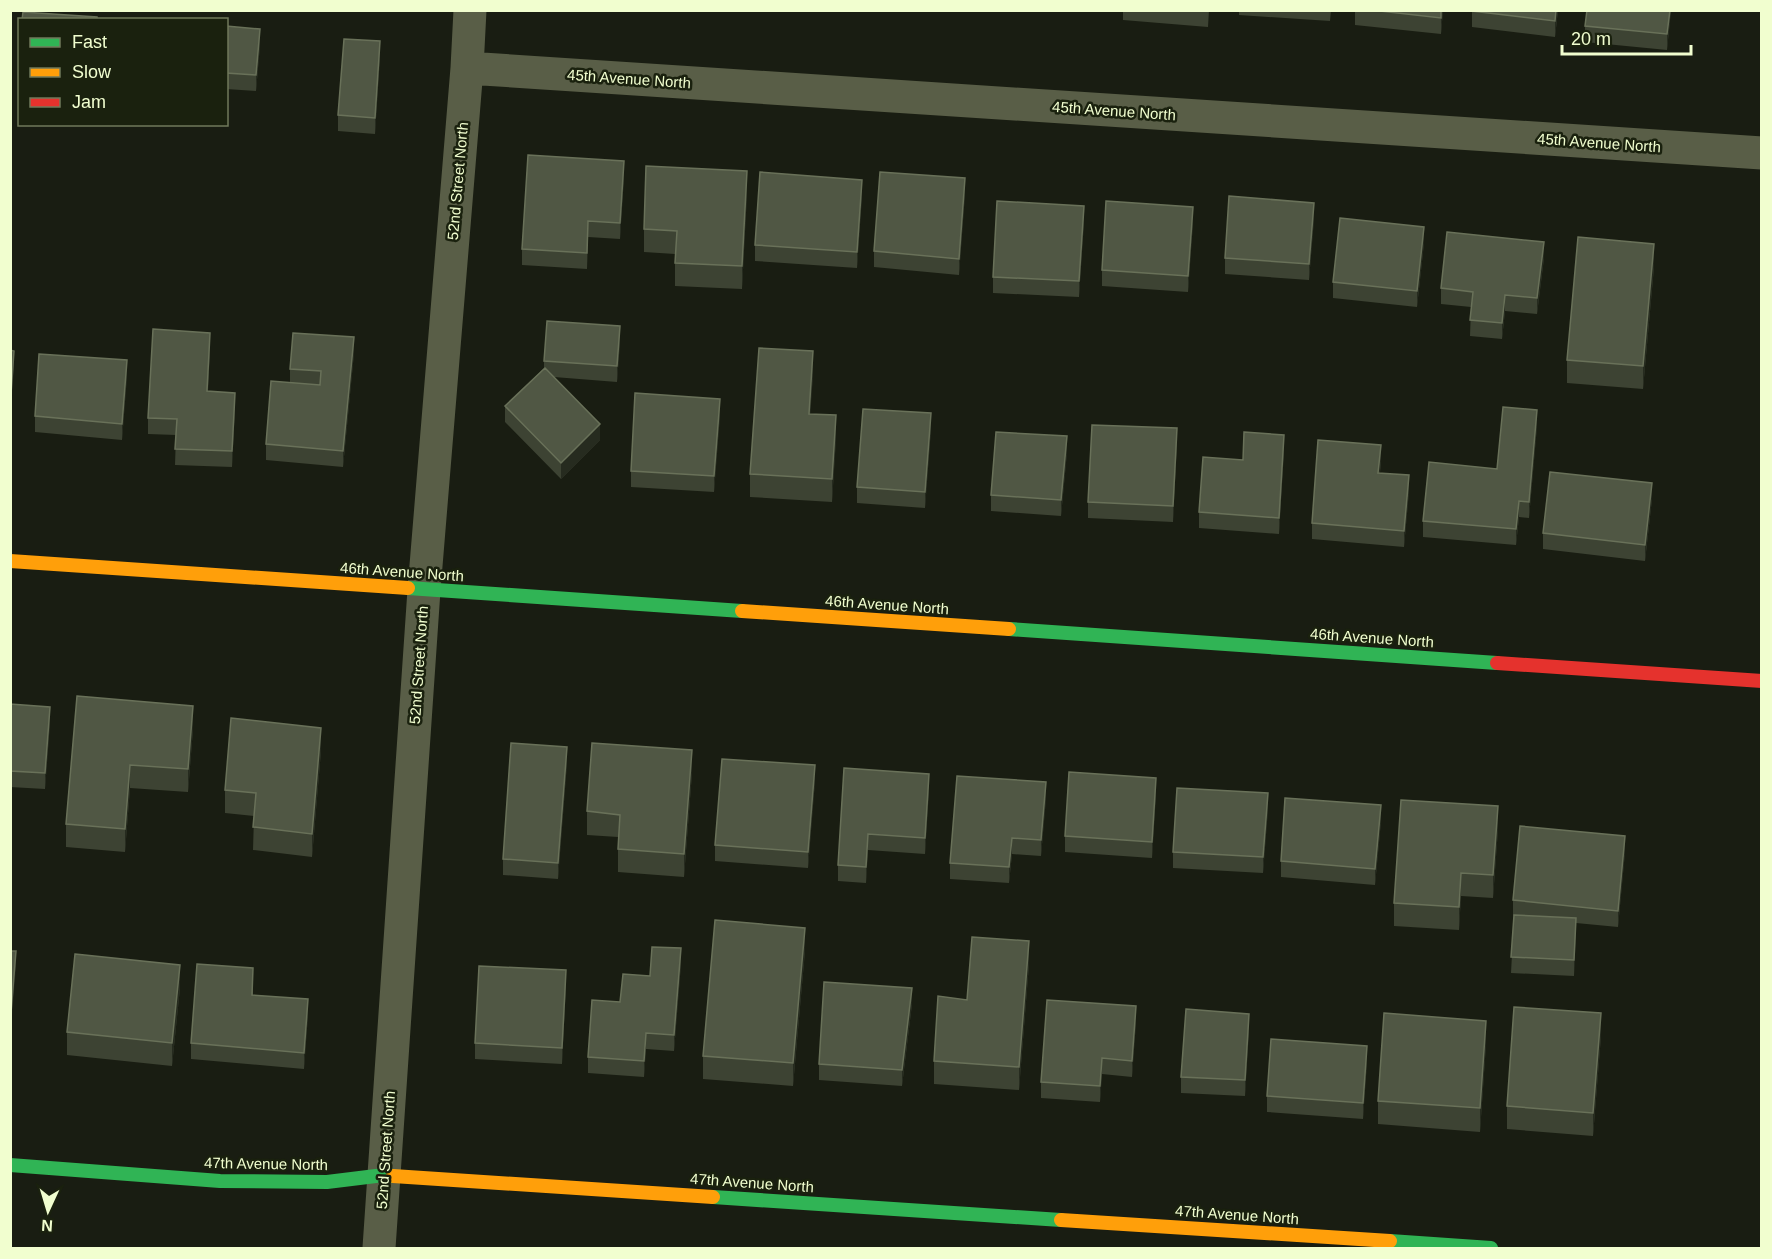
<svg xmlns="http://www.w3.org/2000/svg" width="1772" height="1259" font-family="Arial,sans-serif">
  <rect width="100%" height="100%" fill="#191d12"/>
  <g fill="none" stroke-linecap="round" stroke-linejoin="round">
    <path stroke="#595e47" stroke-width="33" d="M467,68L1762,153
      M379,1248L424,590L467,68L470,10"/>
    <path stroke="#30b455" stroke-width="14" d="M408,588L742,611
      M1009,629L1497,663
      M10,1165L220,1181L327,1182L384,1175L393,1176
      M713,1197L1061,1220
      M1390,1241L1491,1248"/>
    <path stroke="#ff9f0a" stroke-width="14" d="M10,561L408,588
      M742,611L1009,629
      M393,1176L713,1197
      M1061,1220L1390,1241"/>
    <path stroke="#e5322d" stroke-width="14" d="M1497,663L1762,681"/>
  </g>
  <path fill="#3d4333" d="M1123,10H1209L1208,27L1123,20Z
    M1239,10H1331L1330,21L1239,15Z
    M1355,10H1443L1441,34L1355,25Z
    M1472,10H1558L1555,37L1472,27Z
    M1671,10L1667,50L1585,42V26Z
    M226,26L260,45L256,91L226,89Z
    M380,57L375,134L338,131V115Z
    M20,62V94H18Z
    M624,177L620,239L588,237L587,269L522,265V249Z
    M747,194L742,289L675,286V254L644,252V229Z
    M965,194L959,275L874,267V251Z
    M862,196L857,268L755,261V245Z
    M1314,219L1309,280L1225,274V258Z
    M1084,222L1079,297L993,293V277Z
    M1193,223L1188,292L1102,286V270Z
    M1424,243L1417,307L1333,298V282Z
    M1544,258L1537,314L1505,311L1502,339L1470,336L1471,307L1441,304V288Z
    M1654,267L1643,389L1567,383V360Z
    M620,342L617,382L554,377L600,440L561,479L505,422V406L544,368V361Z
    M210,349L208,391L235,409L232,467L175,465L176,435L148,434V418Z
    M354,353L343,467L266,460V444L290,382V369Z
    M813,374L810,414L836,438L832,502L750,497V474Z
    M127,376L122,440L35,432V416Z
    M720,415L714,492L631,487V471Z
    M1537,426L1529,518L1519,517L1516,545L1423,537V521L1497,469Z
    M931,429L925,508L857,503V487Z
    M1177,444L1173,522L1088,518V502Z
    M1284,451L1279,534L1199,528V512L1243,460Z
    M1067,452L1061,516L991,511V495Z
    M1381,461L1380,473L1409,491L1404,547L1312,539V523Z
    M1652,499L1645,561L1543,549V533Z
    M77,696L193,729L188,792L130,788L125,852L66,847V824Z
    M10,704L50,723L45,789L10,787Z
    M321,751L312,857L253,850L254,816L225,813V790Z
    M567,763L558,879L503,875V859Z
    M844,768L929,790L925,854L868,850L866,883L838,881V865Z
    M692,773L684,877L618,872V837L587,835V811Z
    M815,781L808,868L715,861V845Z
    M1156,794L1152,858L1065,852V836Z
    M1046,798L1041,856L1012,854L1009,883L950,879V863Z
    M1268,809L1263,873L1173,868V852Z
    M1381,821L1375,885L1281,877V861Z
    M1498,829L1493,898L1461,896L1459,930L1394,926V903Z
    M1625,852L1618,927L1576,923L1574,976L1511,973L1514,916H1513V900Z
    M805,951L793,1086L703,1079V1056Z
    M681,964L674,1051L646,1049L644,1077L588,1073V1057L620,1002L650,976Z
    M1029,964L1019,1090L934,1084V1061L967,1000Z
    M253,984V995L308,1015L304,1069L191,1059V1043Z
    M566,986L562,1064L475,1059V1043Z
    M180,988L172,1066L67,1055V1032Z
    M912,1004L902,1086L819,1080V1064Z
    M1136,1022L1132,1077L1102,1074L1100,1102L1041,1098V1082Z
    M1249,1030L1245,1096L1181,1093V1077Z
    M1601,1036L1593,1136L1507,1129V1106Z
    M1486,1044L1480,1132L1378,1124V1101Z
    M1367,1062L1363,1119L1267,1112V1096Z"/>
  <path fill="#262b1f" d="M1441,10H1443L1441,34Z
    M1556,10H1558L1555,37V21Z
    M1670,10H1671L1667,50V34Z
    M260,29V45L256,91V75Z
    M380,41V57L375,134V118Z
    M624,161V177L620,239V223Z
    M747,171V194L742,289V266Z
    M965,178V194L959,275V259Z
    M862,180V196L857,268V252Z
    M1314,203V219L1309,280V264Z
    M1084,206V222L1079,297V281Z
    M1193,207V223L1188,292V276Z
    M588,221V237L587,269V253Z
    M1424,227V243L1417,307V291Z
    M1544,242V258L1537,314V298Z
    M1654,244V267L1643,389V366Z
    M1505,295V311L1502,339V323Z
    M620,326V342L617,382V366Z
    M210,333V349L207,407V391Z
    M354,337V353L343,467V451Z
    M14,351V367L10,424V408Z
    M813,351V374L809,437V414Z
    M127,360V376L122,440V424Z
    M235,393V409L232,467V451Z
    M720,399V415L714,492V476Z
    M1537,410V426L1529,518V502Z
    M931,413V429L925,508V492Z
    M836,415V438L832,502V479Z
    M600,424V440L561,479V463Z
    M1177,428V444L1173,522V506Z
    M1284,435V451L1279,534V518Z
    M1067,436V452L1061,516V500Z
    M1381,445V461L1378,489V473Z
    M1409,475V491L1404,547V531Z
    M1652,483V499L1645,561V545Z
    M1519,501V517L1516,545V529Z
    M193,706V729L188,792V769Z
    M50,707V723L45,789V773Z
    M321,728V751L312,857V834Z
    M567,747V763L558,879V863Z
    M692,750V773L684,877V854Z
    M130,765V788L125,852V829Z
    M815,765V781L808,868V852Z
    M929,774V790L925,854V838Z
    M1156,778V794L1152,858V842Z
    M1046,782V798L1041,856V840Z
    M1268,793V809L1263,873V857Z
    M1381,805V821L1375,885V869Z
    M1498,806V829L1493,898V875Z
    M868,834V850L866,883V867Z
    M1625,836V852L1618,927V911Z
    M1012,838V854L1009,883V867Z
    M1461,873V896L1459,930V907Z
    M1576,918V934L1574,976V960Z
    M805,928V951L793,1086V1063Z
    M1029,941V964L1019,1090V1067Z
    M681,948V964L674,1051V1035Z
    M16,951V967L10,1041V1025Z
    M180,965V988L172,1066V1043Z
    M566,970V986L562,1064V1048Z
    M912,988V1004L902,1086V1070Z
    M308,999V1015L304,1069V1053Z
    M1136,1006V1022L1132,1077V1061Z
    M1601,1013V1036L1593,1136V1113Z
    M1249,1014V1030L1245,1096V1080Z
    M1486,1021V1044L1480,1132V1108Z
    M646,1033V1049L644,1077V1061Z
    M1367,1046V1062L1363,1119V1103Z
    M1102,1058V1074L1100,1102V1086Z"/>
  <path fill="#505744" stroke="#697159" stroke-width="1.5" d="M1371,10H1441V18Z
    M1472,10H1556L1555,21L1472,11Z
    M1587,10H1670L1667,34L1585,26Z
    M23,12L97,17V20H22Z
    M226,26L260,29L256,75L226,73Z
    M344,39L380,41L375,118L338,115Z
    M528,155L624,161L620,223L588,221L587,253L522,249Z
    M646,166L747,171L742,266L675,263L677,231L644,229Z
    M760,172L862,180L857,252L755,245Z
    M880,172L965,178L959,259L874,251Z
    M1229,196L1314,203L1309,264L1225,258Z
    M997,201L1084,206L1079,281L993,277Z
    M1106,201L1193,207L1188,276L1102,270Z
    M1340,218L1424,227L1417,291L1333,282Z
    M1447,232L1544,242L1537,298L1505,295L1502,323L1470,320L1473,292L1441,288Z
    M1578,237L1654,244L1643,366L1567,360Z
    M547,321L620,326L617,366L544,361Z
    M153,329L210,333L207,391L235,393L232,451L175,449L177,419L148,418Z
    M293,333L354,337L343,451L266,444L271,381L320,385L321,371L290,369Z
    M759,348L813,351L809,414L836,415L832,479L750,474Z
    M10,350L14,351L10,408Z
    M39,354L127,360L122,424L35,416Z
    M545,368L600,424L561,463L505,406Z
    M635,393L720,399L714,476L631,471Z
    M1503,407L1537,410L1529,502L1519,501L1516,529L1423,521L1429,462L1497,469Z
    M863,409L931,413L925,492L857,487Z
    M1092,425L1177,428L1173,506L1088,502Z
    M996,432L1067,436L1061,500L991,495Z
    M1244,432L1284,435L1279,518L1199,512L1203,457L1243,460Z
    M1318,440L1381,445L1378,473L1409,475L1404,531L1312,523Z
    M1550,472L1652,483L1645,545L1543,533Z
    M77,696L193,706L188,769L130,765L125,829L66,824Z
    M10,704L50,707L45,773L10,771Z
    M231,718L321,728L312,834L253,827L256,793L225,790Z
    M511,743L567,747L558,863L503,859Z
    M592,743L692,750L684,854L618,849L620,815L587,811Z
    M722,759L815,765L808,852L715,845Z
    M844,768L929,774L925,838L868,834L866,867L838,865Z
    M1069,772L1156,778L1152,842L1065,836Z
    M957,776L1046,782L1041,840L1012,838L1009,867L950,863Z
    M1177,788L1268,793L1263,857L1173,852Z
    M1285,798L1381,805L1375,869L1281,861Z
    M1401,800L1498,806L1493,875L1461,873L1459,907L1394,903Z
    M1520,826L1625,836L1618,911L1513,900Z
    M1514,915L1576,918L1574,960L1511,957Z
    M715,920L805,928L793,1063L703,1056Z
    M972,937L1029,941L1019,1067L934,1061L938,996L967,1000Z
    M652,947L681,948L674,1035L646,1033L644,1061L588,1057L592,1000L620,1002L623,974L650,976Z
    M10,951H16L10,1025Z
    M75,954L180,965L172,1043L67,1032Z
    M197,964L253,968L252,995L308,999L304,1053L191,1043Z
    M479,966L566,970L562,1048L475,1043Z
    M824,982L912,988L902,1070L819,1064Z
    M1047,1000L1136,1006L1132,1061L1102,1058L1100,1086L1041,1082Z
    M1514,1007L1601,1013L1593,1113L1507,1106Z
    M1186,1009L1249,1014L1245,1080L1181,1077Z
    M1384,1013L1486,1021L1480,1108L1378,1101Z
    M1271,1039L1367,1046L1363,1103L1267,1096Z"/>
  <g text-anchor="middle" stroke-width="5" stroke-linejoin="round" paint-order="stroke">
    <g font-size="15" fill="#f1fecf" stroke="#1a210e">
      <text transform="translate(629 79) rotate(4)" y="5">45th Avenue North</text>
      <text transform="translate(1114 111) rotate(4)" y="5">45th Avenue North</text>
      <text transform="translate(1599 143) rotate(4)" y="5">45th Avenue North</text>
      <text transform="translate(458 181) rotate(-85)" y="5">52nd Street North</text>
      <text transform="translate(402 572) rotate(4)" y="5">46th Avenue North</text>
      <text transform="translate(887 605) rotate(4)" y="5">46th Avenue North</text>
      <text transform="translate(1372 638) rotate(4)" y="5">46th Avenue North</text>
      <text transform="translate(419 665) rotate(-86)" y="5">52nd Street North</text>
      <text transform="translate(386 1150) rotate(-86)" y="5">52nd Street North</text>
      <text transform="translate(266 1164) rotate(1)" y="5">47th Avenue North</text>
      <text transform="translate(752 1183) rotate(4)" y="5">47th Avenue North</text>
      <text transform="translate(1237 1215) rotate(4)" y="5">47th Avenue North</text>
    </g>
  </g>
  <rect width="1772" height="1259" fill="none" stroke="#f1fecf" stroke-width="24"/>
  <rect x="18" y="18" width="210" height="108" fill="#1a210e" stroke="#70795b" stroke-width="1.5"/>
  <rect x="30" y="38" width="30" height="9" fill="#30b455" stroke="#70795b" stroke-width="1.5"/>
  <text x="72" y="48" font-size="18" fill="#f1fecf">Fast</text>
  <rect x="30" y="68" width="30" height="9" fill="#ff9f0a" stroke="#70795b" stroke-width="1.5"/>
  <text x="72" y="78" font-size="18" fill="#f1fecf">Slow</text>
  <rect x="30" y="98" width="30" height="9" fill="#e5322d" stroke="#70795b" stroke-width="1.5"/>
  <text x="72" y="108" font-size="18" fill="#f1fecf">Jam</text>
  <g transform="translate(48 1211) rotate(184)" stroke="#1a210e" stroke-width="4.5" paint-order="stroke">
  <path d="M0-4.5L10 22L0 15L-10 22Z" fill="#f1fecf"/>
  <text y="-9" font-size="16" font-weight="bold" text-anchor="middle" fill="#f1fecf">N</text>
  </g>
  <path d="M1562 45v9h129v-9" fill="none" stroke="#f1fecf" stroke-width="3"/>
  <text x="1571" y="45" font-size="18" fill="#f1fecf" stroke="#1a210e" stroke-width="4.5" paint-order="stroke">20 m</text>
</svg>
